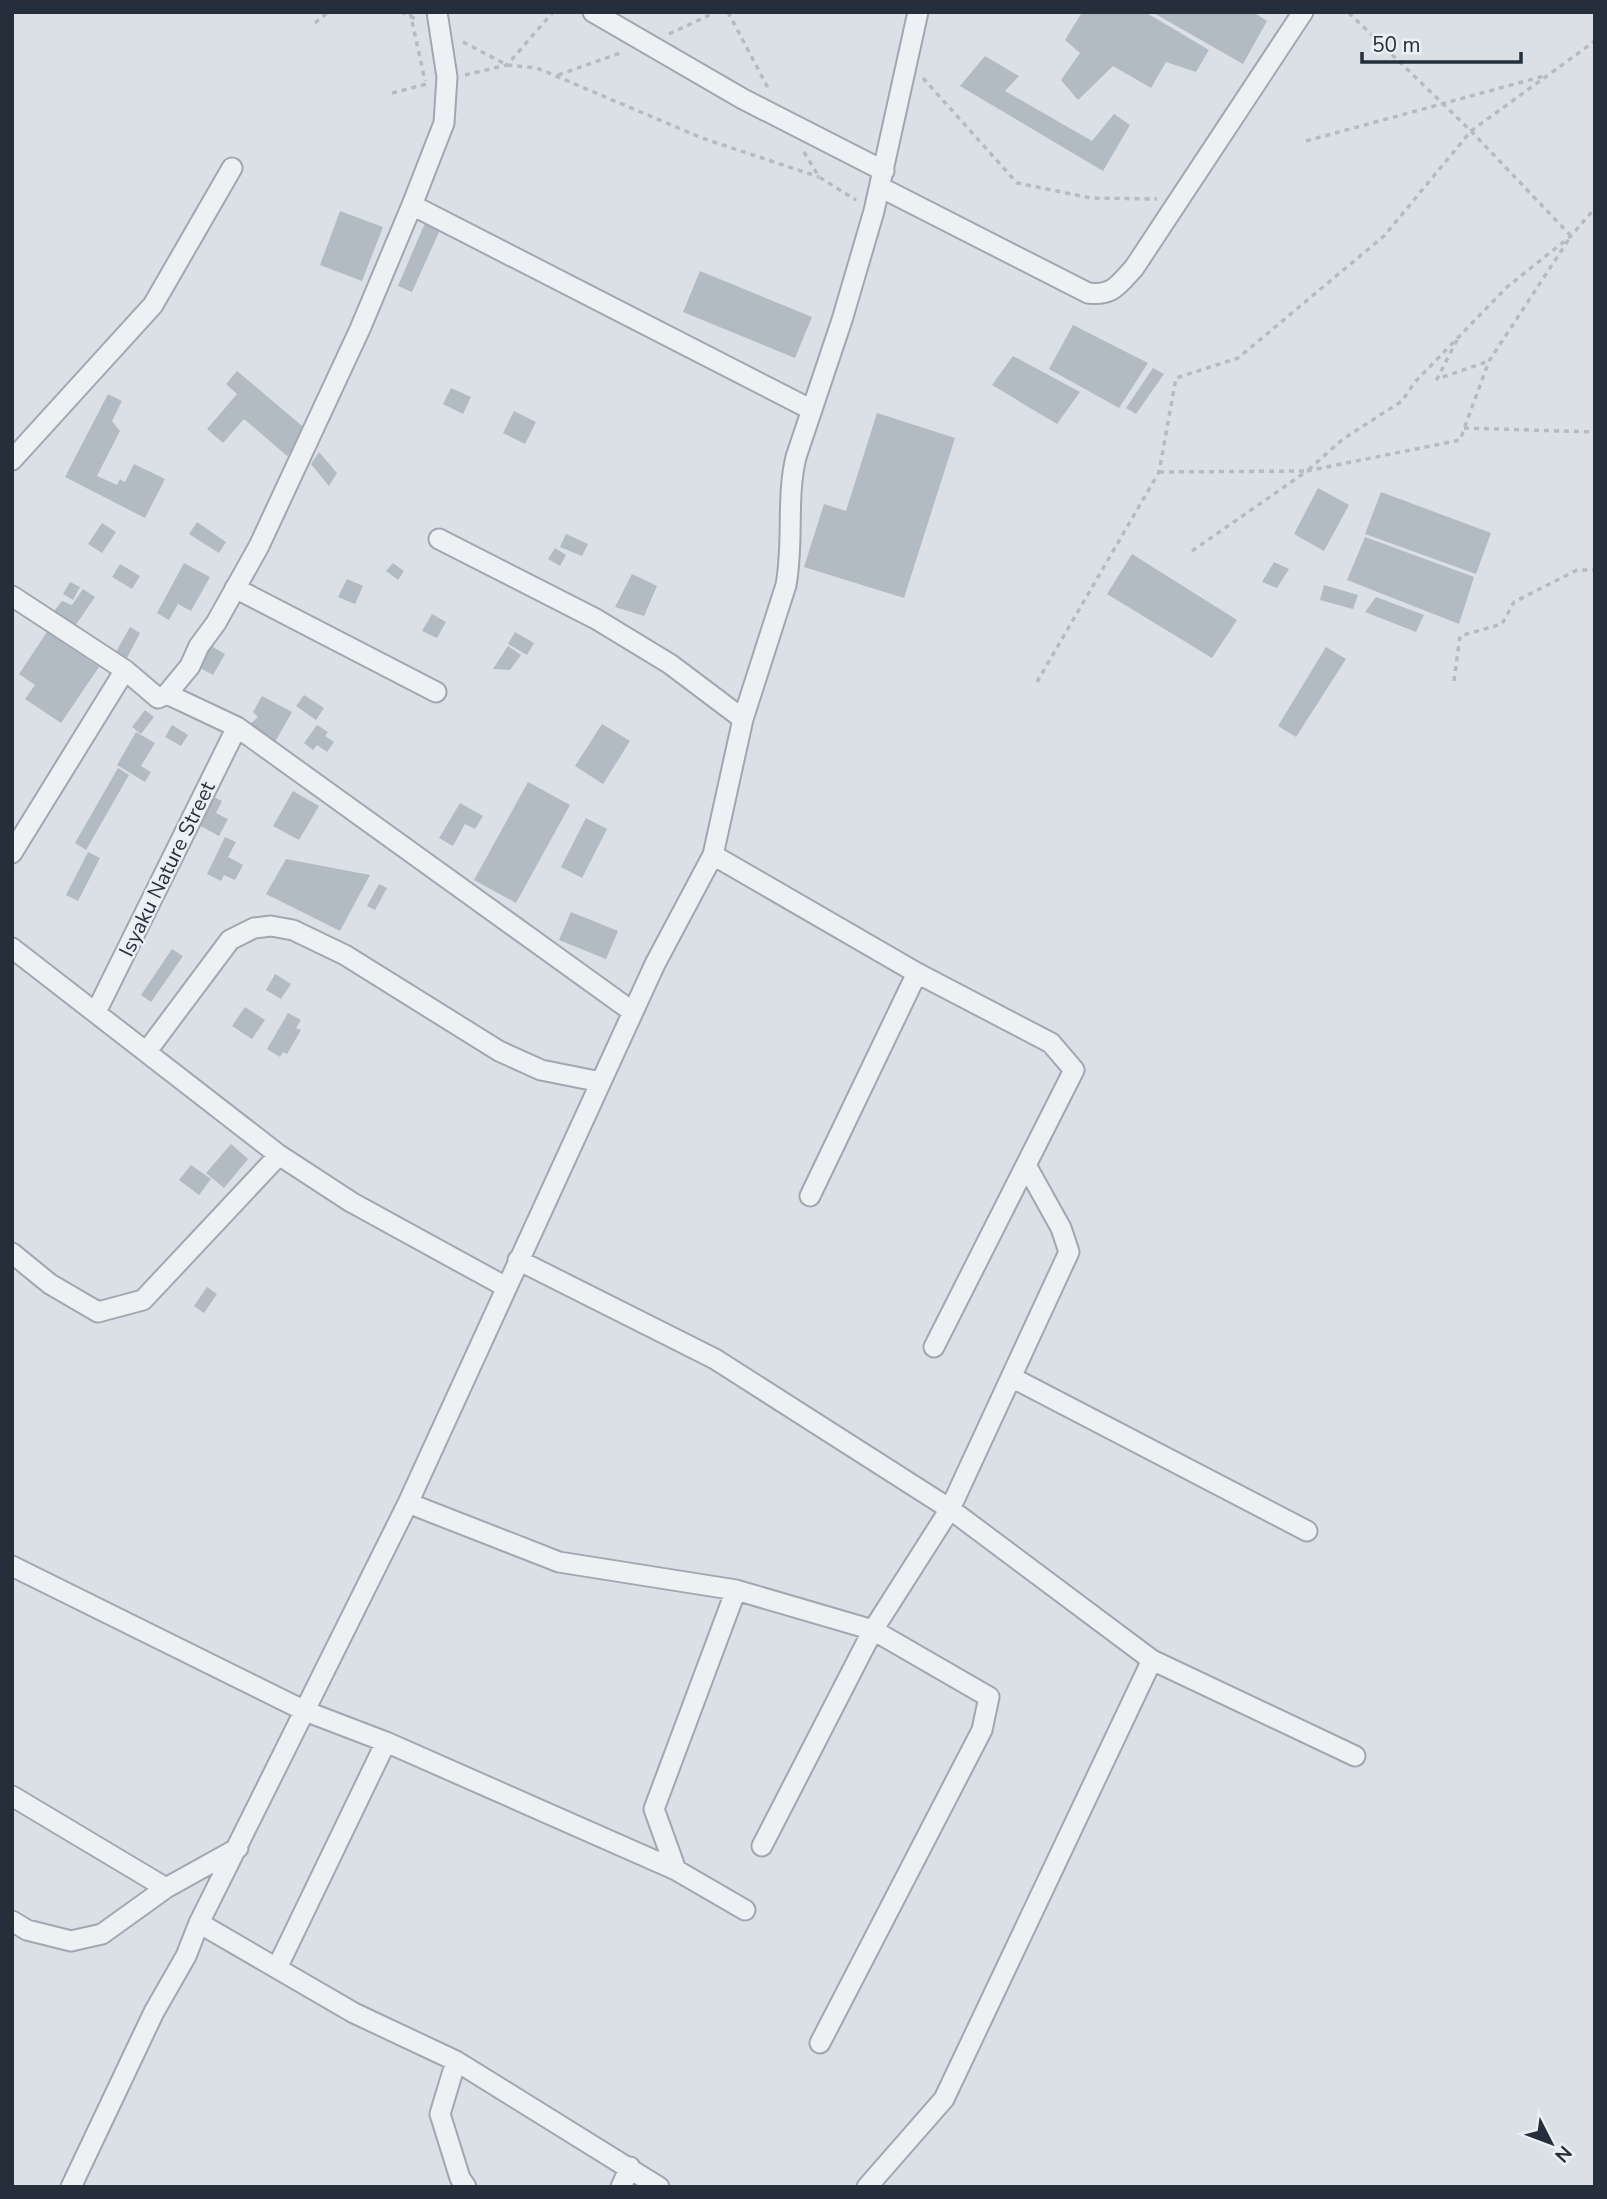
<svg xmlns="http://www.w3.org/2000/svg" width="1607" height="2199" font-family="'Nunito Sans',sans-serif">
  <rect width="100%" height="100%" fill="#dbe0e6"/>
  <path fill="#b2bac3" d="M1078,12H1145L1209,50L1196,72L1166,62L1151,88L1113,66L1078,100L1061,80L1080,53L1065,40L1081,14Z
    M1152,12H1253L1267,21L1243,64Z
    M985,56L1019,76L1005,91L1092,141L1114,114L1130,125L1103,171L960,86Z
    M340,211L383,227L362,281L320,265Z
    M425,223L440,230L412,292L398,286Z
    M700,271L812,317L795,358L683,312Z
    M1073,325L1148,363L1119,408L1049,369Z
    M1013,356L1080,392L1057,424L992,385Z
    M1153,368L1164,374L1136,414L1126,408Z
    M237,371L308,431L287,456L244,419L223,443L207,429L237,394L226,384Z
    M451,388L471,397L463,414L443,404Z
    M108,394L122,401L112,421L120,431L97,476L117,485L120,479L125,482L134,464L165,479L145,518L65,477Z
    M514,411L536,422L525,444L503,433Z
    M877,413L955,438L904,598L804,567L824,504L846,511Z
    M319,452L337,473L329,486L311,464Z
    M1318,488L1349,505L1324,551L1294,534Z
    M1381,492L1491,533L1476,574L1365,534Z
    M197,522L226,542L219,553L189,534Z
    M102,523L116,532L102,553L88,544Z
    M566,534L588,544L582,556L560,547Z
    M1365,537L1474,577L1459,624L1347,580Z
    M555,548L566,555L560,566L548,559Z
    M1132,554L1237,620L1212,658L1107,594Z
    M1274,562L1289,569L1277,588L1262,582Z
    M184,563L210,577L191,611L178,604L169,620L157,613Z
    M393,563L404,571L398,580L386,571Z
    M120,564L140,576L132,589L112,577Z
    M632,574L657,586L644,616L615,607Z
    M347,579L363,586L355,604L338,597Z
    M70,582L80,587L73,600L63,594Z
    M1324,585L1358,595L1353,609L1320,600Z
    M83,589L95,597L75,626L54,611L62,601L72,605Z
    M1376,597L1424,615L1416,632L1365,612Z
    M432,614L446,622L437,638L422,631Z
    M130,627L140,633L127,658L116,652Z
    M47,632L99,667L61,723L25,699L35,685L19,674Z
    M515,632L534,643L527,655L508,644Z
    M206,643L225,654L213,675L193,664Z
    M508,646L521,655L510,670L493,669Z
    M1326,647L1346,659L1296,737L1278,726Z
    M304,695L324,708L316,720L296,706Z
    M262,696L292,712L275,742L247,727L258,717L253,712Z
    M145,710L154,717L141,734L132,727Z
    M602,724L630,741L603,784L575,766Z
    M172,725L188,735L181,746L165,737Z
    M317,725L328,732L325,736L334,742L327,752L317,745L313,750L304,743Z
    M136,732L155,743L141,766L151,772L145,782L117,765Z
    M118,768L129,775L86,850L75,843Z
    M528,782L570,805L516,903L474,880Z
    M293,791L319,806L299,840L273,826Z
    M210,795L222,801L216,813L228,819L219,836L195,823Z
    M460,803L483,816L475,829L465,824L453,846L439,838Z
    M586,818L607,829L582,878L561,867Z
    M225,837L236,842L228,857L243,865L235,880L224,875L221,881L207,874Z
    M88,852L100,858L78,901L66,895Z
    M286,859L370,875L340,931L266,894Z
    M379,884L387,888L375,910L367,906Z
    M571,912L618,931L606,959L559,940Z
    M172,949L183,956L151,1002L141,995Z
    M275,974L291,984L281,999L266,990Z
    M245,1007L265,1020L252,1039L232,1026Z
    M288,1013L301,1020L296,1028L301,1030L287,1054L283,1052L280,1057L267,1049Z
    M231,1144L248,1159L224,1188L206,1173Z
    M191,1165L211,1179L199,1195L179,1180Z
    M207,1287L217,1294L204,1313L194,1306Z"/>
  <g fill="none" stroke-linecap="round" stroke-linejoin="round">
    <defs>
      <path id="street" d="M593,12L743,99L884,171
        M880,187L1088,293C1113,296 1118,285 1134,268L1303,12
        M412,205L812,410
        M12,460L153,305L232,168
        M439,539L596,619L670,664L743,719
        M235,588L436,692
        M12,596L125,670L158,698L167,694L190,666L199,646L216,623L259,546L360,329L412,205L444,123L447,77L437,12
        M167,694L237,727L633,1012
        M12,853L125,670
        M713,855L917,973L1051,1043L1074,1070L934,1347
        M12,948L279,1155L351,1202L506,1287
        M96,1012L237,727
        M147,1051L230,940L254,928L271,926L293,930L345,955L499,1051L541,1070L601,1082
        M810,1196L917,973
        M12,1253L50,1284L98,1312L143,1300L279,1155
        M518,1260L715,1359L950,1509L1152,1660L1355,1756
        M1011,1377L1307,1531
        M408,1503L559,1562L736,1590L873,1630L989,1697L982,1730L820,2043
        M12,1566L305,1711L386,1742L676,1870
        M736,1590L654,1809L676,1870L745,1910
        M12,1796L166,1888
        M762,1846L873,1630L950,1509L1069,1252L1061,1228L1026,1165
        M12,1921L27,1930L71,1941L102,1934L166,1888L238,1848
        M199,1923L354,2013L456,2061L659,2187
        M277,1968L386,1742
        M456,2061L440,2114L460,2178L466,2187
        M71,2187L154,2012L186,1956L199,1923L408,1503L655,964L713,855L743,719L786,585C794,542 786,499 796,457L842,320L874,211L918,12
        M621,2187L630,2167
        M867,2187L944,2099L1152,1660"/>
    </defs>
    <use href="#street" stroke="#a1a7b0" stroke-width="23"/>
    <path stroke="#b6bbc0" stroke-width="3.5" stroke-dasharray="5 5" stroke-linecap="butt" d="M401,12L418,20
      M410,12L425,81
      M728,12L768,88
      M315,23L328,12
      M669,34L716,12
      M463,42L507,65L537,68L702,138L819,177
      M465,75L507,65L553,12
      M558,75L623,52
      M923,78L1017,183L1091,198L1157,199
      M392,93L427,84
      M1306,141L1544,76
      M804,152L819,177L856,200
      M1457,340L1437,379L1489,361
      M1464,428L1595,432
      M1159,472L1307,471L1343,439L1402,401L1415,382L1507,287L1571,236L1595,208
      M1192,551L1307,471L1460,440L1489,361L1571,236L1471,131L1348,12
      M1454,681L1460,636L1502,624L1514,602L1577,570H1595
      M1037,682L1159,472L1176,378L1238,358L1384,236L1471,131L1595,41"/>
    <use href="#street" stroke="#eef1f4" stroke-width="19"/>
  </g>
  <g text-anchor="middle" stroke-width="5" stroke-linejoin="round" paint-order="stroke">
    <g font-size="21" fill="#252f3c" stroke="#eaeff4">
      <text transform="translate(167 869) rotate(-64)" y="7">Isyaku Nature Street</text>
    </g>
  </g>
  <rect width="1607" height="2199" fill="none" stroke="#252f3c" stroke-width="28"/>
  <g transform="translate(1551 2143) rotate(132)" stroke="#eaeff4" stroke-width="5" paint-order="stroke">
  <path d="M0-5L12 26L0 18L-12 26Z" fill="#252f3c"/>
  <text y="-10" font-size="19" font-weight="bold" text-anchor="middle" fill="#252f3c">N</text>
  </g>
  <path d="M1362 52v10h159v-10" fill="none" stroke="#252f3c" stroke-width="3.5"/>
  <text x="1372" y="52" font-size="21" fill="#252f3c" stroke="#eaeff4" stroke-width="5" paint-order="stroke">50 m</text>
</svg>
